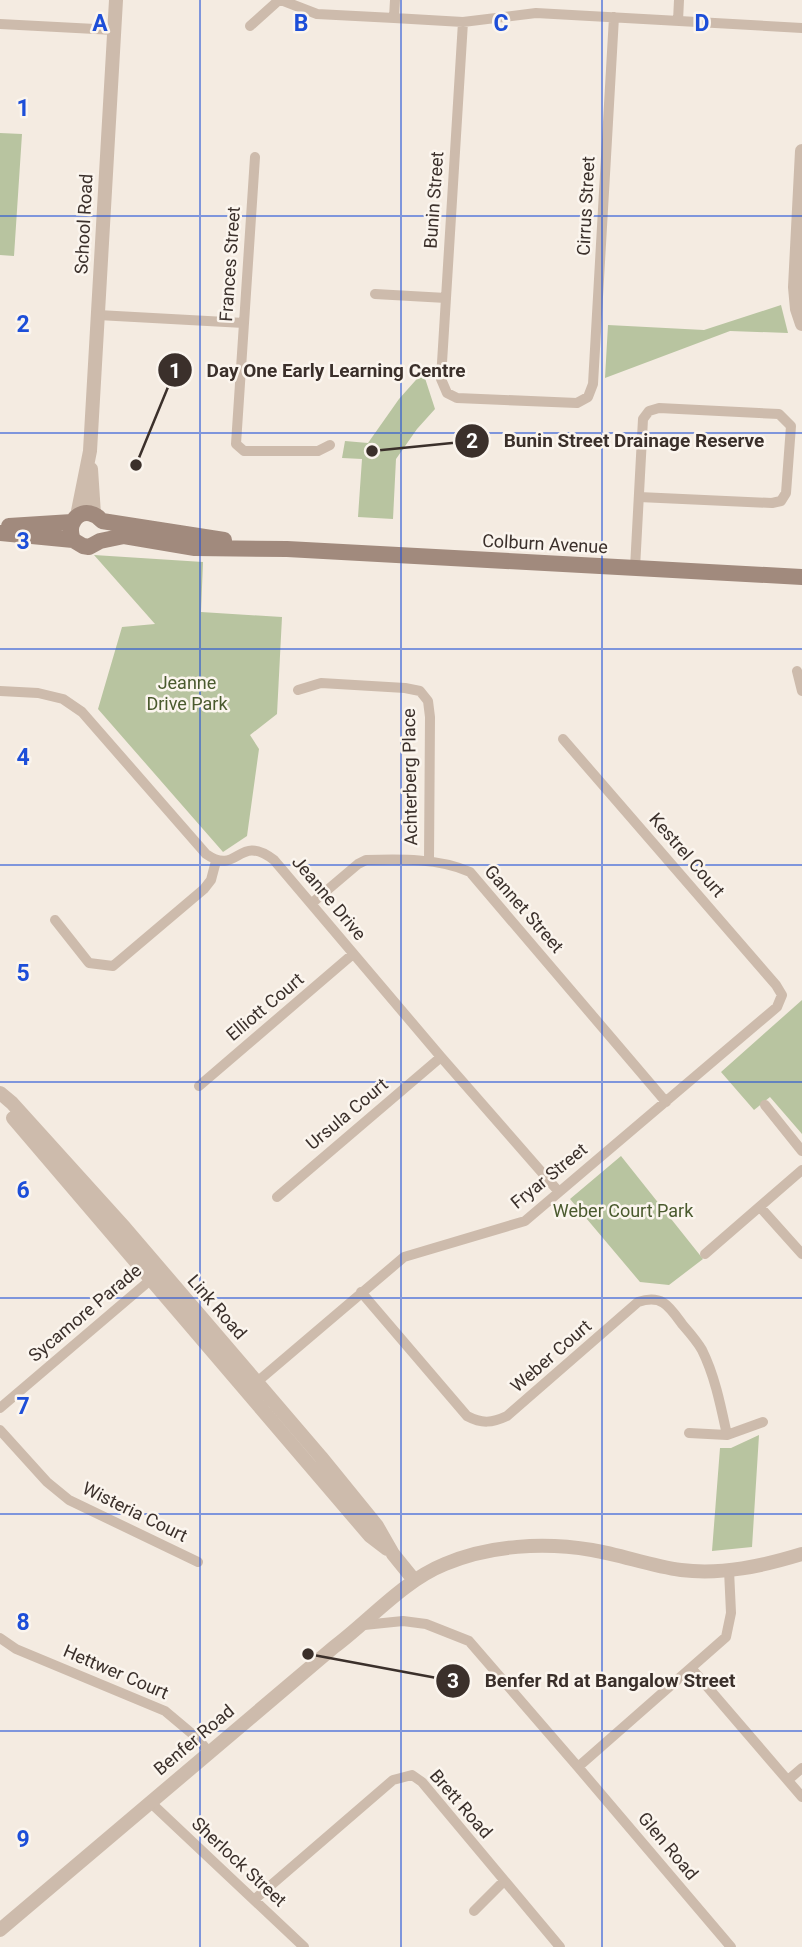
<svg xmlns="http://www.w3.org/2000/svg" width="802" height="1947" font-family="Roboto,sans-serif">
  <rect width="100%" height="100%" fill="#f4ebe1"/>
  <path fill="#b8c4a0" d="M0,133L22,134L14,256L0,255Z
    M781,305L788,333L730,331L605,378L608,325L704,330Z
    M423,372L435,409L417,429L396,459L393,519L358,517L362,459L342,458L345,441L368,443L399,399Z
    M94,555L203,562L201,612L282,617L277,714L250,735L259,749L247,836L223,852L98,709L122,627L155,624Z
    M802,1000V1134L770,1097L754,1110L721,1072Z
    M621,1156L703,1259L669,1285L640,1282L570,1199Z
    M759,1435L752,1547L712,1551L720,1448H731Z"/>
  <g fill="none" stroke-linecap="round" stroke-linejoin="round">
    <path stroke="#cdbbac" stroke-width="10" d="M281,0L317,14L394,18L463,22L536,13L802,28
      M394,18L395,0
      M678,21L679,0
      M463,22L441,379L447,393L457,398L577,403L588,397L593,384L614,17
      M0,24L114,30
      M250,26L279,0
      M255,157L236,444L244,451H318L330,445
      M375,294L446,298
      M98,315L244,323
      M635,568L643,419L649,411L659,408L779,414L791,426L786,493L781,501L772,503L639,497
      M797,671L802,691
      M298,690L321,683L405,688L420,691L428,701L430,717L429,861
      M0,691L38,693L63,699L82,712L206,854C239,877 237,832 274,860L441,1057L559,1192
      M312,903L358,864L366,860C400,859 439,858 470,872L666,1102
      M55,920L89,963L113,966L204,889L211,880L216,861
      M199,1086L353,954
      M765,1105L802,1151
      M277,1197L441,1057
      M760,1207L802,1254
      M705,1254L802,1170
      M361,1292L467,1416C482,1424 492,1423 507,1416L638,1302C662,1294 669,1306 682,1324C689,1332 697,1341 702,1350C715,1376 721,1407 727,1435
      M251,1387L404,1257L525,1221L777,1007L782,995L776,985L563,739
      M0,1408L155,1276
      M0,1430L47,1482L69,1500L198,1562
      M689,1433L727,1435L763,1422
      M364,1625L403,1621L426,1624L469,1641L578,1767L726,1637L731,1613L729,1570
      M0,1638L16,1649L165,1711L196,1737L209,1752
      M692,1669L802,1797
      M578,1767L731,1947
      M788,1780L802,1768
      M150,1802L304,1947
      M255,1899L393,1780L412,1775L422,1782L560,1947
      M474,1911L504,1881"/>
    <path stroke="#cdbbac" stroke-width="14" d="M802,151L795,287L797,309L802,324
      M91,469L94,514
      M77,516L90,451L116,0
      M0,1093L12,1103L125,1228L321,1457L377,1526L393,1554L414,1580
      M13,1118L370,1536L387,1549
      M0,1930L334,1647C370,1620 403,1581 445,1564C490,1545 544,1542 592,1550C622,1555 651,1566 681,1570C722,1575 763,1566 802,1554"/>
    <path stroke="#a18a7d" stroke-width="16" d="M9,526L72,522
      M0,533L73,540L83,546L89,547L100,541L124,536L195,548L287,549L802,577
      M73,540C64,518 87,503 102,521L224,540"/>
  </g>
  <path fill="none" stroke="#1d4ed8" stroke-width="2" stroke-opacity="0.55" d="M200,0V1947M401,0V1947M602,0V1947M0,216H802M0,433H802M0,649H802M0,865H802M0,1082H802M0,1298H802M0,1514H802M0,1731H802"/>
  <g text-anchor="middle" stroke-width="5" stroke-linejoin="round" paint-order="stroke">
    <g font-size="18" fill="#3b302b" stroke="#fbf5ee">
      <text transform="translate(434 200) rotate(-86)" y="6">Bunin Street</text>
      <text transform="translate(586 206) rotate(-87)" y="6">Cirrus Street</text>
      <text transform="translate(84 224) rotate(-87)" y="6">School Road</text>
      <text transform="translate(230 264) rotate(-86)" y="6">Frances Street</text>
      <text transform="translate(545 544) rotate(3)" y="6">Colburn Avenue</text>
      <text transform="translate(410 777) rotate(-91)" y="6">Achterberg Place</text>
      <text transform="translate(687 855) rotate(49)" y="6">Kestrel Court</text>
      <text transform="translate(329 898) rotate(50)" y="6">Jeanne Drive</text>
      <text transform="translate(524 909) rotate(49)" y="6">Gannet Street</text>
      <text transform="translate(265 1007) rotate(-40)" y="6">Elliott Court</text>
      <text transform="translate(347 1114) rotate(-40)" y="6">Ursula Court</text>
      <text transform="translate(549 1176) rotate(-39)" y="6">Fryar Street</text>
      <text transform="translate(217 1307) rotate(49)" y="6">Link Road</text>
      <text transform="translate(85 1313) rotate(-40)" y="6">Sycamore Parade</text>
      <text transform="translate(551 1356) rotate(-41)" y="6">Weber Court</text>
      <text transform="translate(135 1512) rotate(26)" y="6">Wisteria Court</text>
      <text transform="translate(116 1672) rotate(23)" y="6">Hettwer Court</text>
      <text transform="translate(194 1740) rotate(-40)" y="6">Benfer Road</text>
      <text transform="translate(461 1804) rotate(49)" y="6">Brett Road</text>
      <text transform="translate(668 1846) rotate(50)" y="6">Glen Road</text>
      <text transform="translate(239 1862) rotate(43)" y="6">Sherlock Street</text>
    </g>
    <g font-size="18" fill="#4a5a2e" stroke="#fbf5ee">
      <text x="187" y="689">Jeanne<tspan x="187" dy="21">Drive Park</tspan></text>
      <text x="623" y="1217">Weber Court Park</text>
    </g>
  </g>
  <g font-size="23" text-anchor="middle" font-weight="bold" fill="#1d4ed8" stroke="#fbf5ee" stroke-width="5" stroke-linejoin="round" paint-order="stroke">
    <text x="100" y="31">A</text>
    <text x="301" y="31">B</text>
    <text x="501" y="31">C</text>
    <text x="702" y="31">D</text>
    <text x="23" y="116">1</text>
    <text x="23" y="332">2</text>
    <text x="23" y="549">3</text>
    <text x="23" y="765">4</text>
    <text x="23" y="981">5</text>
    <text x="23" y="1198">6</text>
    <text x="23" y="1414">7</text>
    <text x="23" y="1630">8</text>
    <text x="23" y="1847">9</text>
  </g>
  <path fill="none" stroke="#3b302b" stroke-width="2.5" d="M136 465L175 370M372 451L472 441M308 1654L453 1681"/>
  <g fill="#3b302b" stroke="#fbf5ee" stroke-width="2.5">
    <circle cx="136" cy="465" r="7"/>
    <circle cx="372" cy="451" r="7"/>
    <circle cx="308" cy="1654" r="7"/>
    <circle cx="175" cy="370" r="18"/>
    <circle cx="472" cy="441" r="18"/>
    <circle cx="453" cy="1681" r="18"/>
  </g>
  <g font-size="21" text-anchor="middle" font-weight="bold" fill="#fff">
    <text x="175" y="378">1</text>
    <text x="472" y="448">2</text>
    <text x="453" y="1688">3</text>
  </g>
  <g font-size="19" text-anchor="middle" font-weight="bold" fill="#3b302b" stroke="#fbf5ee" stroke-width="5" stroke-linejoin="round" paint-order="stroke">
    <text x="336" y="377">Day One Early Learning Centre</text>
    <text x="634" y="447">Bunin Street Drainage Reserve</text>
    <text x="610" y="1687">Benfer Rd at Bangalow Street</text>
  </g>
</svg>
